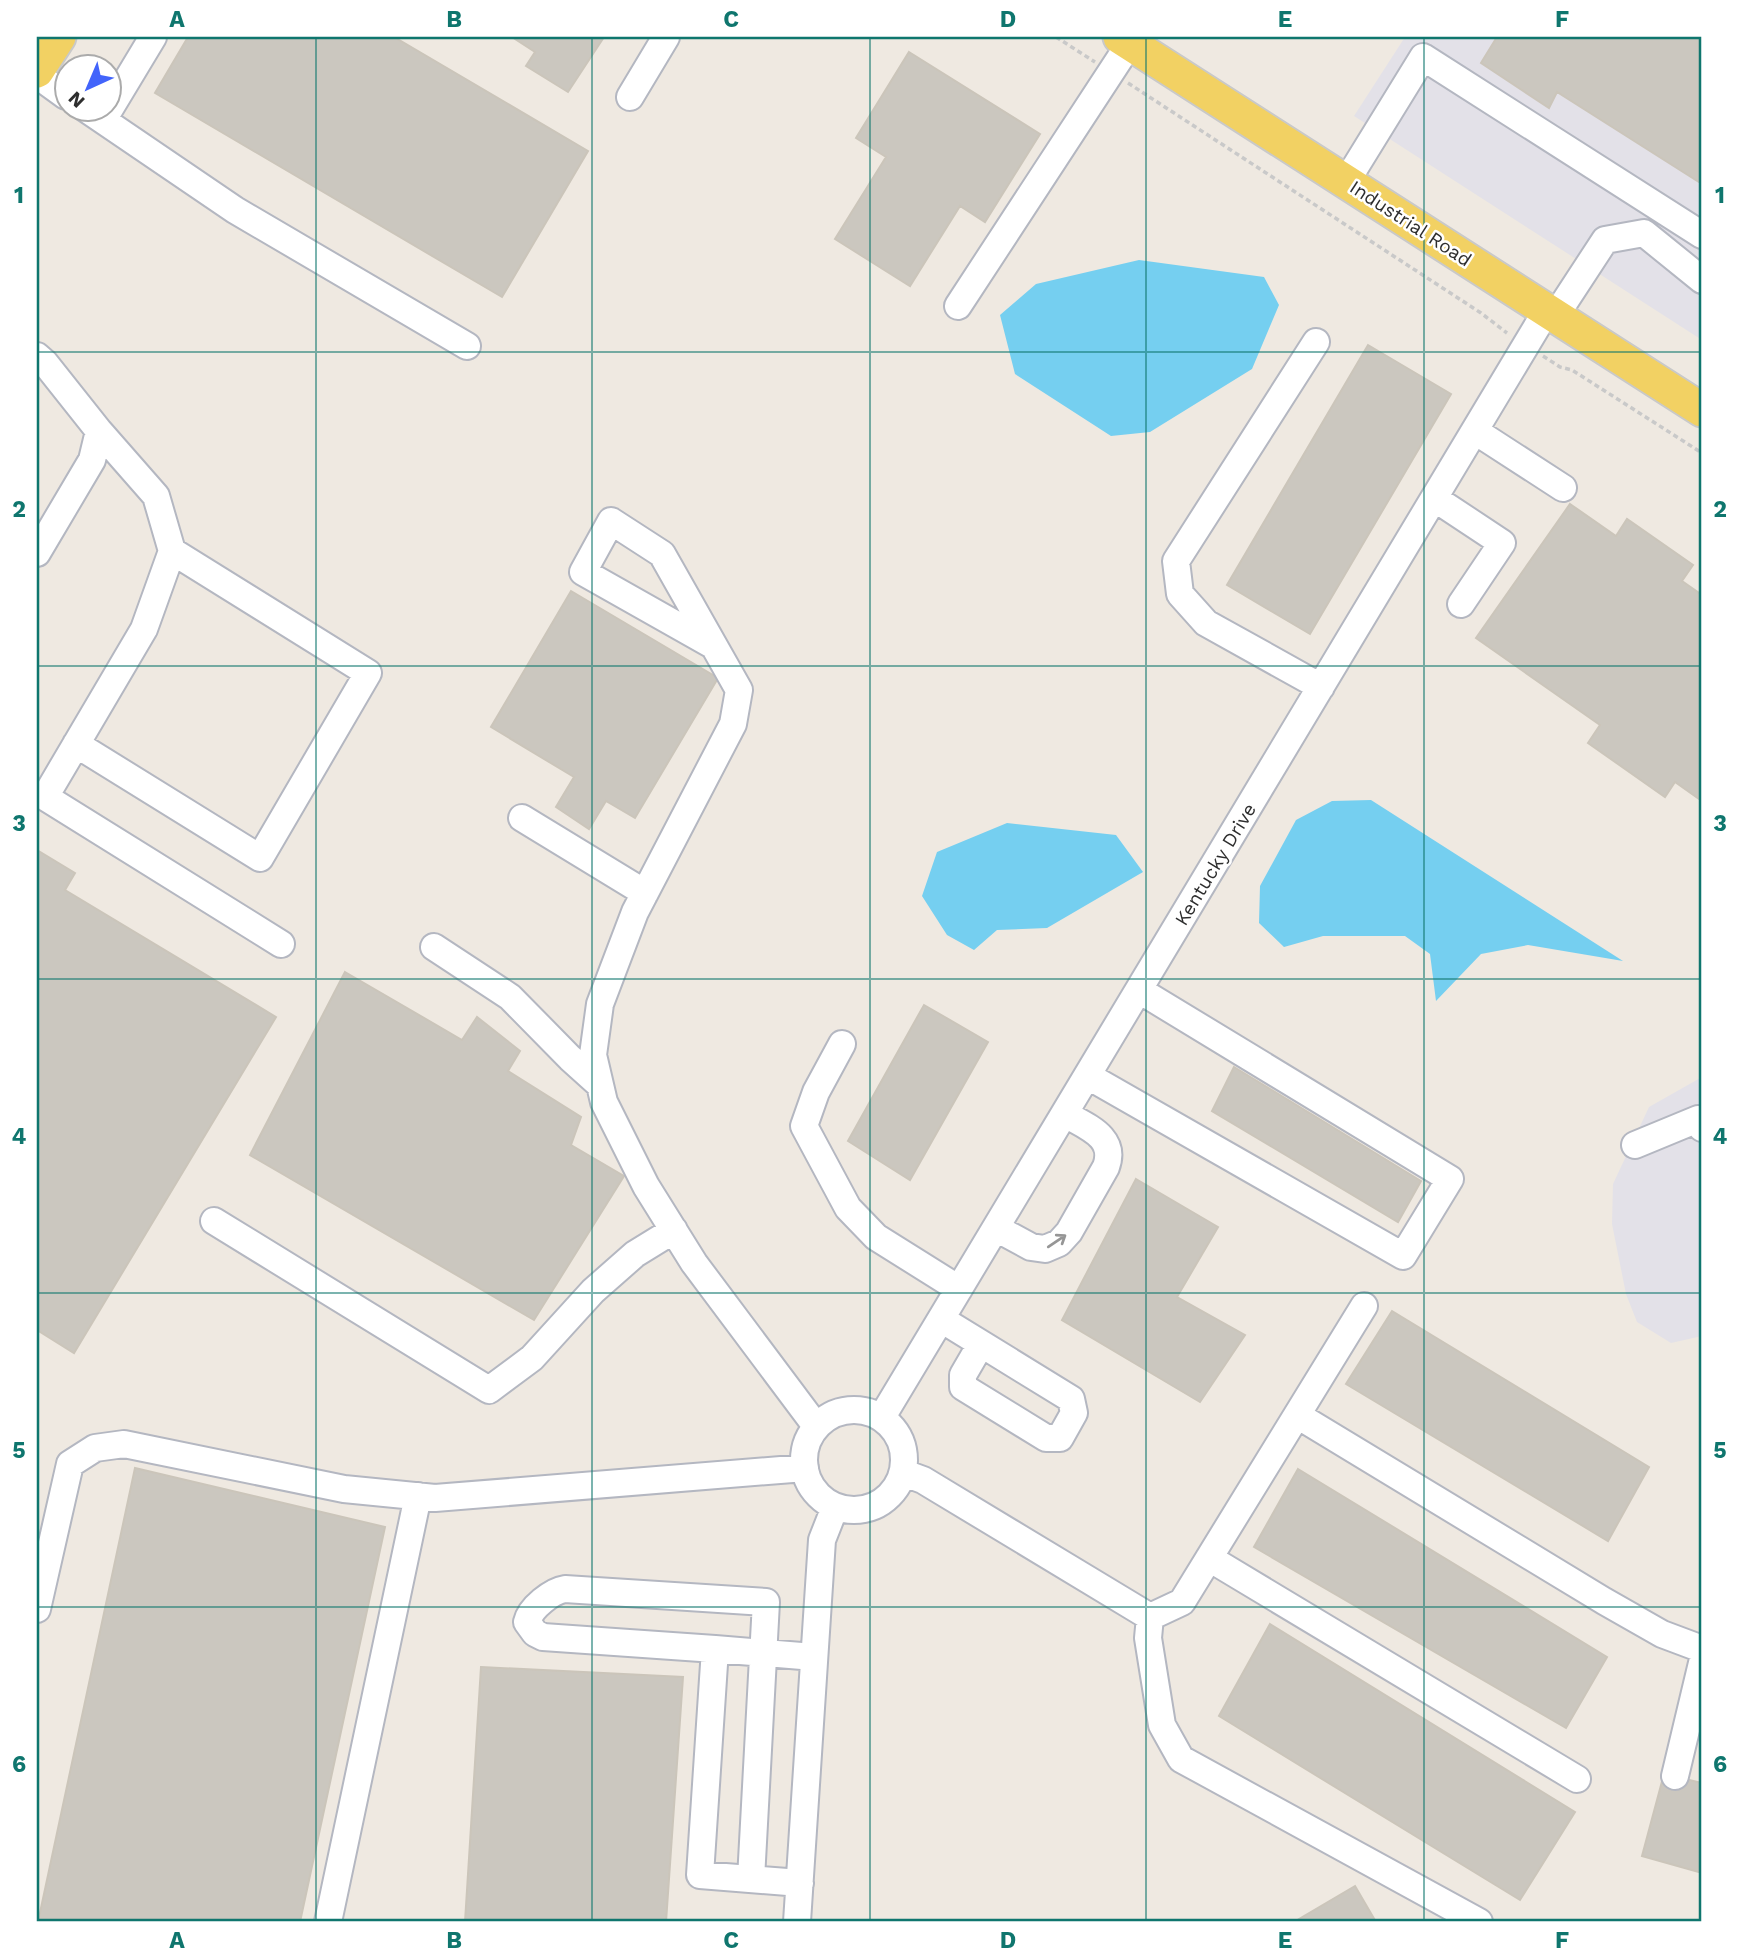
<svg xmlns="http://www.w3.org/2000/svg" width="1739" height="1959" font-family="'Work Sans',sans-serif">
  <rect width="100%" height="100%" fill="#efe9e1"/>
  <path fill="#e3e1e8" d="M1405,37H1702V340L1354,116Z
    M1702,1077V1336L1671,1343L1637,1322L1626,1294L1612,1224L1613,1184L1649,1107Z"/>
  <path fill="#75cff0" d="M1139,260L1264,277L1279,305L1252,369L1150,432L1111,436L1015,374L1000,315L1036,284Z
    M1371,800L1623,961L1528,945L1481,954L1436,1001L1430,954L1405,936H1323L1284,947L1259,923L1260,886L1296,820L1332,801Z
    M1007,823L1116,835L1143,872L1047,928L997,930L974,950L947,935L922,896L937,852Z"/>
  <path fill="#cbc7bf" stroke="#cbc5ba" stroke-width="2" d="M188,37H394L588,151L502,297L155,93Z
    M512,37H604L568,92L526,66L535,52Z
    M1497,37H1702V184L1557,92L1549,108L1481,63Z
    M909,52L1040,134L985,222L960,206L910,286L835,239L886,157L856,138Z
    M1368,345L1451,394L1310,634L1227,585Z
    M1570,504L1616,536L1627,519L1693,565L1682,581L1702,595V801L1675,782L1665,797L1588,743L1600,725L1476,638Z
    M571,591L718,678L635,818L606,801L589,829L556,807L574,777L491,727Z
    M37,850L75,873L65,890L276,1017L74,1353L37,1330Z
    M345,972L462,1040L477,1017L520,1051L508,1071L581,1117L571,1145L624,1176L534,1320L250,1155Z
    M924,1005L988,1042L910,1180L848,1141Z
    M1234,1067L1421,1181L1398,1222L1212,1111Z
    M1136,1179L1218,1227L1177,1297L1245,1335L1200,1402L1062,1320Z
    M1392,1311L1649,1467L1608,1541L1346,1384Z
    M135,1468L385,1527L300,1922H38Z
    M1298,1469L1607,1657L1566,1728L1254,1547Z
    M1270,1624L1575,1812L1520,1900L1219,1716Z
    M481,1667L683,1677L666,1922H465Z
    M1664,1774L1702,1783V1873L1642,1856Z
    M1355,1886L1376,1922H1294Z"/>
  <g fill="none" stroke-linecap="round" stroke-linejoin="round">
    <defs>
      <path id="minor" d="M37,75L66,96
        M630,97L666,37
        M85,108L235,210L467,346
        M103,120L153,37
        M1346,182L1423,57L1702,235
        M958,306L1130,43
        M1556,315L1605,240L1644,233L1702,280
        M1316,342L1176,561L1180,594L1206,623L1321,687
        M37,356L45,363L99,431L92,460L37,553
        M99,431L156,496L172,551L144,629L45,797L281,944
        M1475,431L1563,488
        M1434,498L1502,543L1461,604
        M714,646L583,572L611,521L662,554L739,690L733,724L635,912L600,1004L593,1055L604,1102L646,1186L694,1263L816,1426
        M76,744L260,858L368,673L172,551
        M522,818L645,893
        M434,947L510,997L570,1058L600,1085
        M842,1044L816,1092L804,1126L848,1208L876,1237L959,1289
        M1088,1076L1403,1256L1450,1179L1139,990
        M1635,1145L1698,1119L1702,1128
        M214,1221L489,1390L532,1358L593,1291L635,1254L674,1230
        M996,1228L1031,1247L1045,1249L1059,1243L1069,1232L1106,1167C1117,1137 1087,1127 1065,1114
        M941,1319L1071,1399L1074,1413L1060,1438H1046L963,1387V1375L981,1344
        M804 1460a50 50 0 1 1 100 0a50 50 0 1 1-100 0Z
        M1297,1415L1604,1601L1662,1634L1702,1649
        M882,1417L1547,310
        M904,1473L923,1480L1150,1617L1148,1638L1162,1725L1181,1759L1479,1922
        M1209,1558L1577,1779
        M37,1609L70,1464L95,1448L124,1444L344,1489L435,1498L805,1468
        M1150,1617L1182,1602L1364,1306
        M715,1649L814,1657
        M1675,1776L1702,1663
        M751,1879L766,1602L565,1589C552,1591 530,1608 527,1622L535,1633L543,1637L715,1649L700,1875L800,1883
        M328,1922L418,1496
        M797,1922L822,1540L835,1507"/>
      <path id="major" d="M1120,37L1702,410
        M37,71L59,37"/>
    </defs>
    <use href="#minor" stroke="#b4b7c1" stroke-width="30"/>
    <use href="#major" stroke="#c9c9c9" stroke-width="37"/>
    <path stroke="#c9c9c9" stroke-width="3.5" stroke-dasharray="5 3.5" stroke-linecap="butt" d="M1056,37L1095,62
      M1128,83L1481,313L1507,333
      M1543,356L1560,367L1572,370L1702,453"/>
    <use href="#minor" stroke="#fff" stroke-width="26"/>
    <use href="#major" stroke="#f2d163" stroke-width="33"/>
  </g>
  <defs><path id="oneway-shaft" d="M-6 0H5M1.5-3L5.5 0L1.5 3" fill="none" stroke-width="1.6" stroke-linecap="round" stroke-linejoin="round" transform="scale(1.75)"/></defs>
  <use stroke="#969696" href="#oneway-shaft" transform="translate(1057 1241) rotate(-34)"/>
  <path fill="none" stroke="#0f766e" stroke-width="2" stroke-opacity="0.55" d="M316,37V1922M592,37V1922M870,37V1922M1146,37V1922M1424,37V1922M37,352H1702M37,666H1702M37,979H1702M37,1293H1702M37,1607H1702"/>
  <g text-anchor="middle" stroke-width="5" stroke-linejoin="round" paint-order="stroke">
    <g font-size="19" fill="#2e2e2e" stroke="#fff">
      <text transform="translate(1411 223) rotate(33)" y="7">Industrial Road</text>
      <text transform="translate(1215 864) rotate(-59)" y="7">Kentucky Drive</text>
    </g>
  </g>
  <rect width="1739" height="1959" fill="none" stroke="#ffffff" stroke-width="77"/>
  <g transform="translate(88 88) rotate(224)"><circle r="33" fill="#ffffff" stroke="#ababab" stroke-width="2"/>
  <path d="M0-5L12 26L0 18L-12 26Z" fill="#4264fb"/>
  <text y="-10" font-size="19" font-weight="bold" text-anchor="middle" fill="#2e2e2e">N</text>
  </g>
  <rect x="38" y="38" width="1662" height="1882" fill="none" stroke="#0f766e" stroke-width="2.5"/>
  <g font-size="23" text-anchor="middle" font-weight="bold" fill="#0f766e">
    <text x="177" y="27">A</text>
    <text x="454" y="27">B</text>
    <text x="731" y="27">C</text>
    <text x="1008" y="27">D</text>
    <text x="1285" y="27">E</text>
    <text x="1562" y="27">F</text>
    <text x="19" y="203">1</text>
    <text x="1720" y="203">1</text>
    <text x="19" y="517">2</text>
    <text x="1720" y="517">2</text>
    <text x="19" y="831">3</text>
    <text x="1720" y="831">3</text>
    <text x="19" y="1144">4</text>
    <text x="1720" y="1144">4</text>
    <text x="19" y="1458">5</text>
    <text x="1720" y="1458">5</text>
    <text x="19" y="1772">6</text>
    <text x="1720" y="1772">6</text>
    <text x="177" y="1948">A</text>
    <text x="454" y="1948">B</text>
    <text x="731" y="1948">C</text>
    <text x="1008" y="1948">D</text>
    <text x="1285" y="1948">E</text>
    <text x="1562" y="1948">F</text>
  </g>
</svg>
